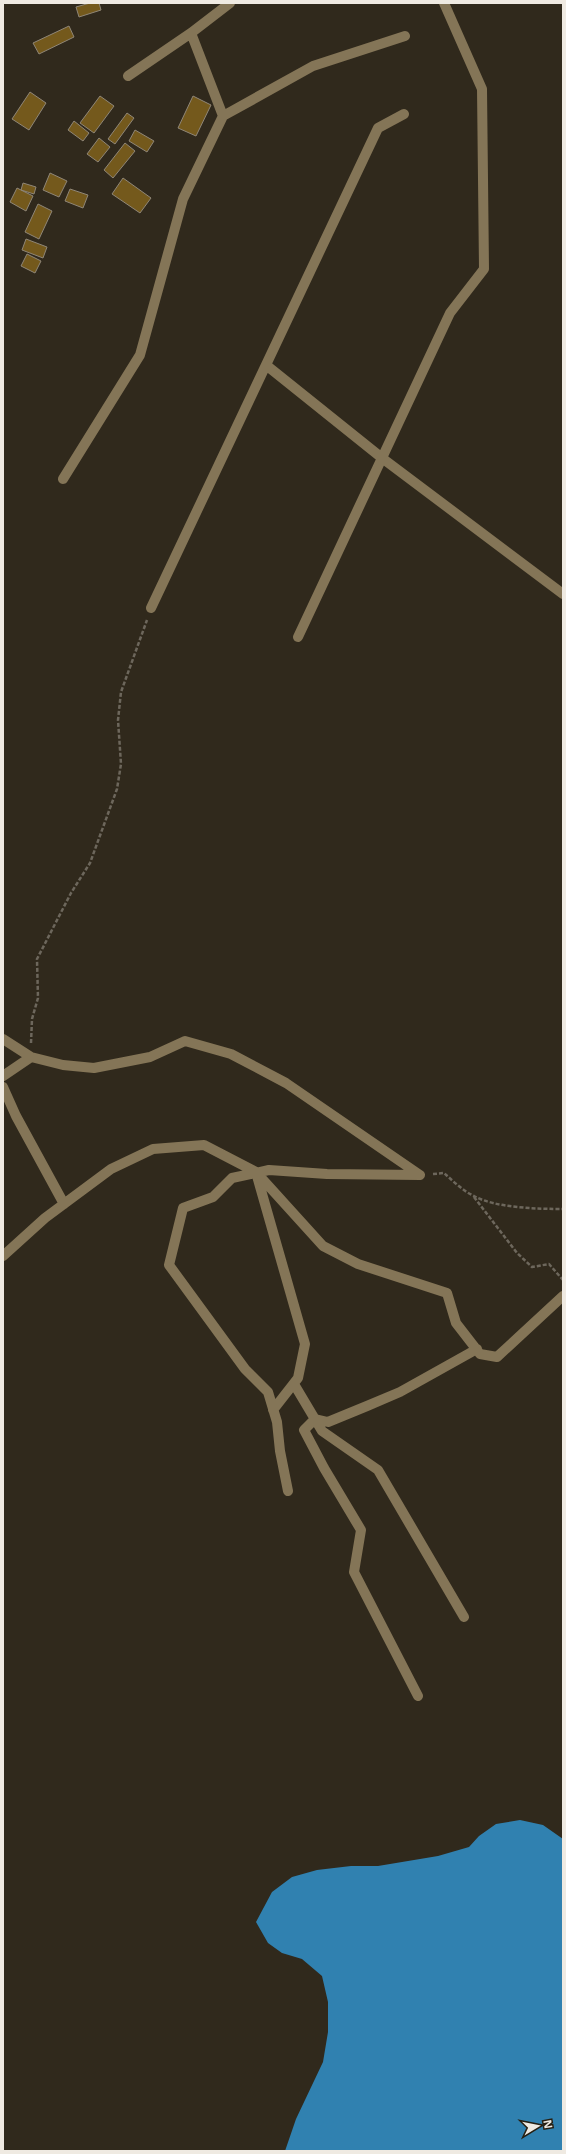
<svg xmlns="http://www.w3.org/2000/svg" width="566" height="2154" font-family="'Open Sans',sans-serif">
  <rect width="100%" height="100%" fill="#30291c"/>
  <path fill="#3081b0" d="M520,1820L543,1825L563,1839V2151H285L296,2119L323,2062L328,2032V2002L322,1976L302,1959L282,1953L268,1943L256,1922L272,1892L292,1877L317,1870L351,1866H378L438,1856L469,1847L479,1836L496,1824Z"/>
  <path fill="#74591c" stroke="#8f8677" d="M90,3H99L101,10L79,17L76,7Z
    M69,26L74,37L39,54L33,43Z
    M30,92L46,103L29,130L12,119Z
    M100,96L114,106L94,133L80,123Z
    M193,96L211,105L196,136L178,128Z
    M127,113L134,118L115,144L108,139Z
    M74,121L89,133L83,141L68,130Z
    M135,130L154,141L147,152L129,141Z
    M99,138L110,147L98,162L87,154Z
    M125,143L135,151L113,178L104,170Z
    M50,173L67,181L59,197L43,190Z
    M123,178L151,198L140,213L112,194Z
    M23,183L36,187L34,194L21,190Z
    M17,188L33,196L26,211L10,202Z
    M70,189L88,195L83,208L65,201Z
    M38,204L52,211L39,239L25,232Z
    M26,239L47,247L43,258L22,250Z
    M27,254L41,261L35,273L21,266Z"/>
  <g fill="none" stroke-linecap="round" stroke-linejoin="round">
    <path stroke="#6d675c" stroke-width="2.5" stroke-dasharray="4 2" stroke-linecap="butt" d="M31,1043L32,1019L38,998L37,959L71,893L90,863L117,789L121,764L118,720L121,692L147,620
      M433,1174L444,1173C453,1181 463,1191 474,1196C495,1208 539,1209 563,1209
      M474,1197L517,1253L532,1267L549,1264L563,1280"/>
    <path stroke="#847557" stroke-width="10" d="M191,33L223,116
      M128,76L191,33L230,3
      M266,365L382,458L563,594
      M63,479L140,355L183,199L223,116L313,66L405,36
      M151,608L378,128L404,114
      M298,637L450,313L484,269L482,89L444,3
      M3,1039L31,1057L63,1065L94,1068L150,1057L185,1041L231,1054L286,1083L420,1175
      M3,1076L31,1057
      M3,1087L16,1116L64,1204
      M257,1176L305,1344L298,1378L273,1410
      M3,1256L45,1218L111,1169L153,1149L204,1145L256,1172L323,1246L358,1264L447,1293L456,1323L480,1354L497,1357L563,1296
      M294,1384L322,1431L378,1470L464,1617
      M288,1491L280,1451L277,1422L268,1392L245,1369L169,1265L183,1208L213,1197L232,1178L269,1170L327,1174L420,1175
      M418,1696L354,1572L361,1530L324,1468L304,1430L315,1419L328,1422L367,1406L400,1392L477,1349"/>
  </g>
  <rect width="566" height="2154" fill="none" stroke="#efeae2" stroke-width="8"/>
  <g transform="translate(538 2126) rotate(80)" stroke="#261f12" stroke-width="3" paint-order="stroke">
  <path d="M0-3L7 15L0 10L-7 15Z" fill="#efeae2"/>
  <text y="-6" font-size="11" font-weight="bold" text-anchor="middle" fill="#efeae2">N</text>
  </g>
</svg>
